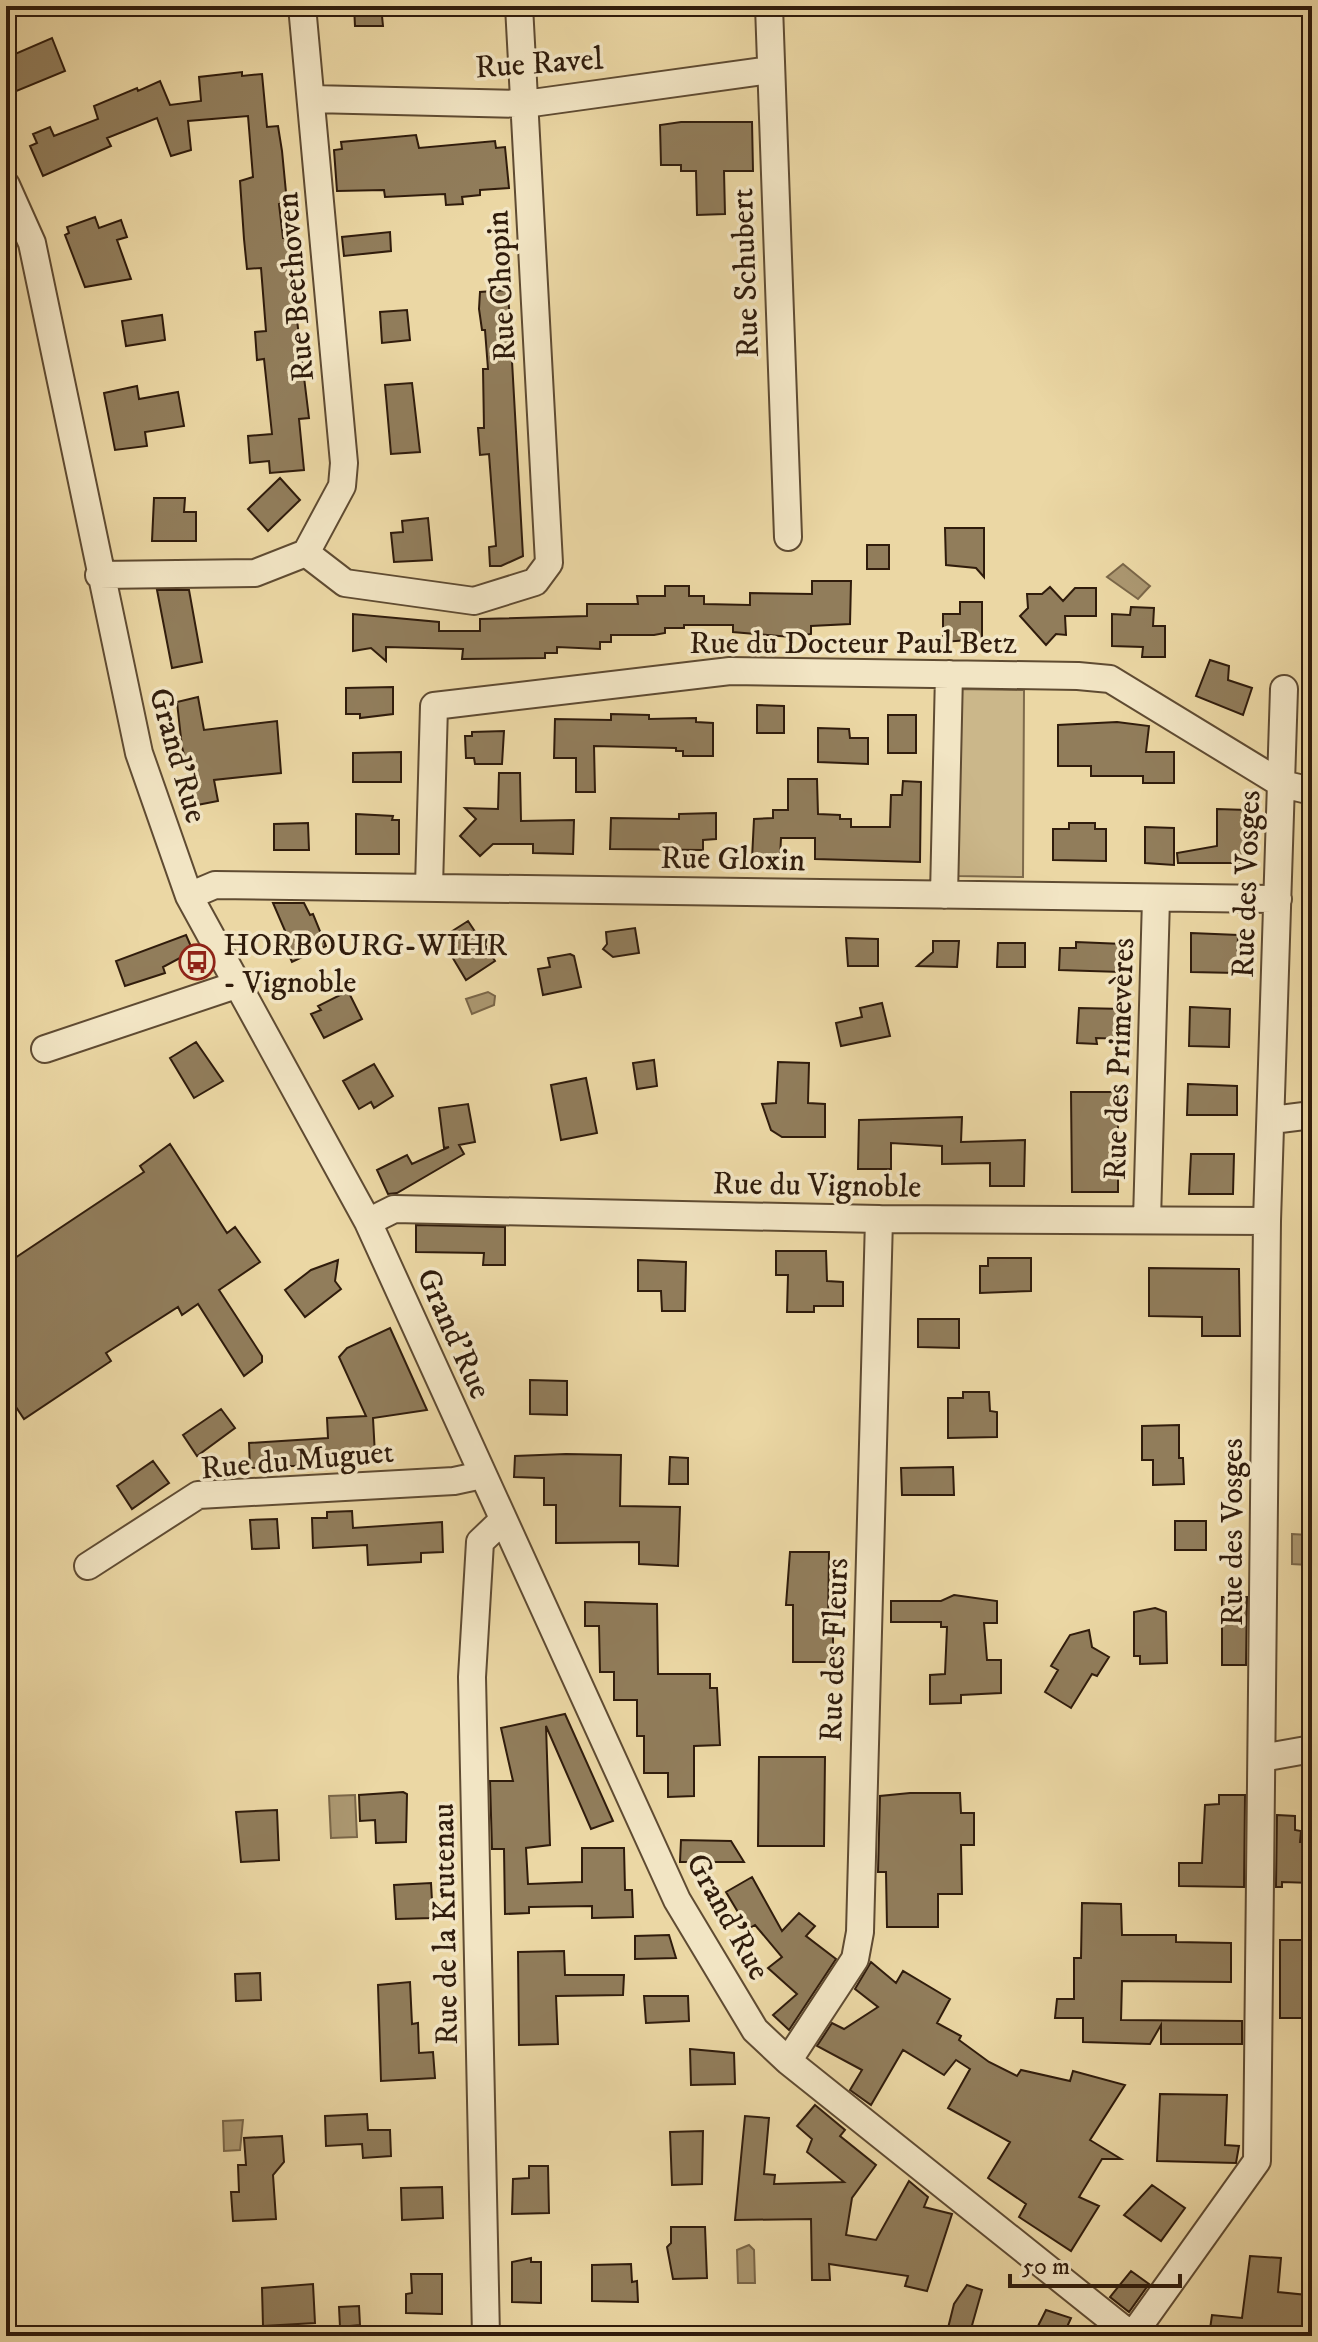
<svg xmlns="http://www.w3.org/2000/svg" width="1318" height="2342" font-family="'IM FELL DW Pica',serif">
  <rect width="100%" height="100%" fill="#ebd7a4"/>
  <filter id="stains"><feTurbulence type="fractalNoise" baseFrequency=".0025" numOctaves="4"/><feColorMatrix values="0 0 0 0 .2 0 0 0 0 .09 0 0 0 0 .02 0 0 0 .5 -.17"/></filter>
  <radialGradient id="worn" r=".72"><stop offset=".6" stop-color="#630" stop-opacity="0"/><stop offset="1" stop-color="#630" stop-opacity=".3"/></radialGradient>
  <path fill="#cbb78a" stroke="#7e6a4b" stroke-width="2" d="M959,689L1024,690L1023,877L957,876Z"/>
  <path fill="#ab9770" stroke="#7a6648" stroke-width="2" d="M1123,564L1150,586L1138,599L1107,577Z
    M488,992L495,996L494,1005L472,1014L466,999Z
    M1292,1534L1308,1535V1565L1292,1564Z
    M355,1795L357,1837L331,1838L329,1796Z
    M243,2120L240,2150L224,2151L223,2121Z
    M749,2245L754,2250L755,2283H738L737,2250Z"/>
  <path fill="#917d5b" stroke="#301c0c" stroke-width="2" d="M354,6H381L383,26H355Z
    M52,38L65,71L14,92L6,74L13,70L8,57Z
    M242,72V76L262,74L267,127L278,126L282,151L287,203L279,204L283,238H287L309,418L299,419L304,470L270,473L269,461L250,463L248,436L272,434L264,359L257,360L255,332L266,331L261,268L247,269L244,239L240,181L253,177L248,116L188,121L191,150L171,156L157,118L107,138L111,146L43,176L30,146L37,143L33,134L50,127L54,136L98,119L94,106L137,88L138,91L160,81L170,105L201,101L199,77Z
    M681,122H752L753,171H724L725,214L697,215L696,171H681V165H661L660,125Z
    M416,135L419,148L495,141L496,148L505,147L509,188L480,190V195L462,197L463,204L446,205L445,194L385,197L384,190L337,191L334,150L342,149L341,142Z
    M95,217L99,228L121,220L127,237L117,240L131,279L85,287L65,235L69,233L67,227Z
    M390,232L391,251L344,256L342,237Z
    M508,290L523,556L501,566H490L489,547L496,546L489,454L480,455L478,428H484L483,369H488L485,330H482L479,309L480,292Z
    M407,310L410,340L382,343L380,312Z
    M162,315L165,340L126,346L122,321Z
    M412,383L420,452L391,454L385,385Z
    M137,386L139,399L178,392L184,426L145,432L147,446L115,450L104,393Z
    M280,478L300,500L268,531L248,509Z
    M154,498H185L184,512H196V541H152Z
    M428,518L432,560L394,562L391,533L403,532L402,521Z
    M945,528H984V577L976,568L946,565Z
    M867,545H889V569H867Z
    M812,581H851L850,624L811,626V634L791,637L733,632V625H684V628H665V633L654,635H611V642H600V649L557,647V653H545V658L462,659L463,649L386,647V661L371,648L353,651V614L439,622V631H480V619L587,616V604H638L637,596H665V586H689V596H704V604L750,605V593L812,594Z
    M1050,587L1063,601L1075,588H1096V616H1065L1066,635L1056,634L1046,645L1020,616L1028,608L1027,594H1042Z
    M157,590H189L202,662L172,668Z
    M960,602H982V639L943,642V614H960Z
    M1131,607L1154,608L1153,626H1165V657H1142L1143,647L1112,646V614L1130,615Z
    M1210,660L1229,666L1228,680L1252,688L1243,715L1196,696Z
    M393,687V714L360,718V714H346V688Z
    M198,697L204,730L277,721L281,773L214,780L218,801L197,805L182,747L177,702Z
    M757,705L784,706V733H757Z
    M611,714L649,715V719L696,718V722L713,723V756H683V751H676V748L594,746L595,792H576V758H554L555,719L611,720Z
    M888,715H916V753H888Z
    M1117,722L1149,726L1146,752H1174V783H1143V776H1091V766H1058V725Z
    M818,728L849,729L850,738H868V764L818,762Z
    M504,731L502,764H475L474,758H466L465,736H472V732Z
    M401,752V782H353V753Z
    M499,773H520L521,821L574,820L573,854L533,853V844H493L480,856L460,836L476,819L465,808L498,809Z
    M788,779H817L818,814L840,815V819H851V827H890L891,795H902L903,781L921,782L920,862L815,859V838H781L780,859H752L754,819L773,818V810H788Z
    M1217,809L1247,810L1246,863H1178L1177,853L1217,846Z
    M716,813V839L703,840V850L610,849L611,818L679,819V814Z
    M356,814L393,816L392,820H399V854H356Z
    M308,823L309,850H274V824Z
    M1069,823H1095V829H1106V861L1053,860V829H1069Z
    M1145,827L1174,828V865L1145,863Z
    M273,903H304L310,915L313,914L326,946L292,962L280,936L286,933Z
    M468,921L478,936L488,935L485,945L495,961L466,980L451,955L456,951L446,935Z
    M635,928L639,953L613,957L603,949L607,944L606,932Z
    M1191,933L1238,935L1237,973L1191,972Z
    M186,935L193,951L163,967L165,973L125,986L116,961Z
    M846,938L878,939V966H848Z
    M933,941H959L957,967L917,966L933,952Z
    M1076,942L1123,944L1121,972L1059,970L1060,948H1076Z
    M998,943H1025V967H997Z
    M570,954L574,956L581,987L543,995L538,969L550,967L548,958Z
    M348,991L362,1019L324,1038L311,1014L321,1010L318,1006Z
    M882,1003L890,1036L841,1046L836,1023L862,1017L860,1008Z
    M1190,1007L1230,1009L1229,1047L1189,1046Z
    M1079,1008L1124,1009L1123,1039L1096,1038L1097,1044L1077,1043Z
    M196,1042L223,1081L194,1098L170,1058Z
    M654,1060L657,1086L637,1089L633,1063Z
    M778,1062L809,1063L808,1103L825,1104V1137H782L771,1130L762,1104L776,1103Z
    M374,1064L393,1096L374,1108L371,1102L359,1109L343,1081Z
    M586,1078L597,1133L561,1140L551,1085Z
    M1188,1084L1237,1086V1115H1187Z
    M1071,1092H1118V1192H1072Z
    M468,1104L475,1142L459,1145L464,1154L397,1193L388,1194L377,1170L407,1155L412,1164L449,1147L444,1148L439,1108Z
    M962,1117L961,1142L1025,1140L1024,1186H990V1163L942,1164V1146L891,1143V1169H858L859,1120Z
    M170,1144L227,1233L235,1227L260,1262L219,1290L262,1356V1362L244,1376L198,1304L182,1315L178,1307L106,1353L111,1361L24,1419L6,1392V1264L144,1172L140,1166Z
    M1191,1154H1234L1233,1194H1189Z
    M416,1225L505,1227V1265H483L484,1253L416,1252Z
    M776,1251H826L827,1281L843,1282V1306H814V1312H787L788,1275H776Z
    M988,1258H1031V1291L980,1293V1266H988Z
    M338,1260L335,1281L341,1289L305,1317L285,1290L311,1270Z
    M638,1260L686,1262L685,1311H662L661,1291H638Z
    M1149,1268L1239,1269L1240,1336H1202V1317L1149,1316Z
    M918,1319H959V1348L918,1347Z
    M390,1328L427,1410L373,1418L375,1455L315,1459V1465L250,1468L249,1443L328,1438L327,1418L366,1416L339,1357L347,1348Z
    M530,1380L567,1381V1415L530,1414Z
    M963,1392H989L990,1411L997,1412V1437L948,1438V1398H963Z
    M221,1409L235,1428L197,1456L183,1435Z
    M1179,1425V1458H1183L1184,1484L1153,1485V1460H1142V1426Z
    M566,1454L621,1455L620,1506L680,1507L678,1566L639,1564V1542L556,1543V1505H544V1478L514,1477L515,1456Z
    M670,1457L688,1458V1484H669Z
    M153,1461L169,1483L132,1509L117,1486Z
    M953,1467L954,1495H902L901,1468Z
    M352,1511L353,1528L442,1522L443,1552L421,1553V1562L368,1565L367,1545L313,1548L312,1518H327V1512Z
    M277,1519L279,1548L252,1549L250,1520Z
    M1175,1521H1206V1550H1175Z
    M790,1552H829L828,1627H833V1662H793V1605H786Z
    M954,1595L997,1601V1623H984L987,1660H1001V1693L961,1695V1703L930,1704V1675L945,1674L947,1627H941V1622H891V1601H941Z
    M1222,1597H1247L1246,1665H1222Z
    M585,1602L657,1604L658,1674H710V1688H717L720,1745L694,1746V1796L668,1797V1773H644V1736H637V1700H614V1672H600L599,1626H585Z
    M1155,1608L1166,1612L1167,1663L1140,1664V1656H1134V1612Z
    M1089,1630L1092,1647L1109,1657L1097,1676L1092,1674L1071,1708L1045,1692L1058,1670L1051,1666L1070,1635Z
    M565,1714L613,1821L591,1829L546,1726L550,1845L526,1848L528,1884L582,1882V1848H624L625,1890H632L633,1917L592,1918V1906L529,1907V1913L505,1914L504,1849H492L490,1781H513L501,1728Z
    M759,1757H825L824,1846H758Z
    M403,1792L407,1794L406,1842L376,1843L375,1820L360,1821L359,1795Z
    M910,1793H960L961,1813H974V1845H961L962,1894H938V1927H887L886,1872H878L880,1796Z
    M1219,1795H1245L1244,1887L1179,1886V1863H1202L1205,1805L1219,1804Z
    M277,1810L279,1860L241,1862L236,1812Z
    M1277,1815L1295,1816V1830L1301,1831L1300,1842H1312V1883L1282,1882V1887H1276Z
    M681,1840L731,1841L744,1862H680Z
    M752,1877L782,1931L799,1913L815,1926L806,1936L836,1959L789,2030L773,2015L797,1994L768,1968L782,1957L755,1925L748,1929L726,1892Z
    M431,1883L433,1918L396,1919L394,1885Z
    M1082,1903L1121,1904L1122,1935H1176V1942L1231,1943V1982L1122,1981L1121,2020L1242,2021V2044H1161V2025L1150,2044L1083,2042V2018H1055L1057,1999H1074V1958H1081Z
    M669,1935L676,1958L635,1959V1936Z
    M1280,1940H1312V2018H1280Z
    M564,1951L565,1975H624L623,1995L556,1996L558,2044L519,2045L518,1952Z
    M871,1962L896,1983L903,1971L950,1999L937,2023L961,2036L959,2040L989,2062L1017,2076L1021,2070L1070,2081L1073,2071L1125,2085L1090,2140L1121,2159H1102L1079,2197L1099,2206L1071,2251L1019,2217L1026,2204L988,2178L1010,2142L948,2108L970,2069L956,2060L944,2075L903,2050L871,2105L850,2090L862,2070L817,2046L832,2023L844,2029L878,2007L855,1989Z
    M260,1973L261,2000L236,2001L235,1974Z
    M410,1982L412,2024L418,2023L419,2053L433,2052L435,2078L381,2081L378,1985Z
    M644,1996H688L689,2021L646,2023Z
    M690,2049L734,2053L735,2084L691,2085Z
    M1160,2094L1227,2095L1225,2145L1239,2146L1236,2163L1157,2161Z
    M815,2105L845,2130L840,2136L876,2165L852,2198L846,2235L876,2240L909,2181L928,2197L924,2207L952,2214L927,2291L905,2286L908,2276L829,2264L830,2280H812L811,2219L735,2220L745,2116L769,2118L764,2174L775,2175L774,2184L844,2182L807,2152L812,2139L797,2126Z
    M367,2114L368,2130H390L391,2156L363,2158L362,2144L326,2146L325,2116Z
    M703,2131L702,2184L672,2185L670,2132Z
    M282,2136L284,2162L273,2175L276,2219L233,2221L231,2192H239L238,2165H246L244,2138Z
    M529,2166H548L549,2213L512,2214L513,2179L529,2178Z
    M1152,2185L1185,2208L1161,2241L1124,2215Z
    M442,2187L443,2218L402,2220L401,2188Z
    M671,2227H705L707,2278L673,2279L667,2247L671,2243Z
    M1250,2256L1281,2258L1278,2292L1307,2295L1302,2336H1209L1212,2315L1242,2318Z
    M531,2258V2262H541V2303L512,2302V2262Z
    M631,2264L632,2282L637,2281L638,2302L592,2301V2265Z
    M1131,2271L1149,2284L1129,2312L1110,2297Z
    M411,2274H442V2314L406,2313V2294L412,2293Z
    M313,2284L315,2323L263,2326L262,2288Z
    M967,2285L982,2290L969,2336H946L954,2304Z
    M359,2306L360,2325L340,2327L339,2307Z
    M1046,2310L1071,2318L1063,2336H1033Z"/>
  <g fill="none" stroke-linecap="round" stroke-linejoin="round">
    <defs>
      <path id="minor" d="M302,6L344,463L342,486L306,553
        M769,6L788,537
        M312,99L525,104L771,70
        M6,185L32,243L139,753L189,896L368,1222L677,1900L755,2030L788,2061L1132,2336
        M99,575L255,573L306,553L345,583L474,601L535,582L549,563L519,6
        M429,887L434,706L730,671L1078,676L1110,679L1282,784L1312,791
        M944,895L949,674
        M189,896L215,885L1278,899
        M45,1049L236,985
        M1272,1120L1312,1115
        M1147,1220L1156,899
        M368,1222L394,1209L879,1219L1267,1221
        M88,1566L198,1495L454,1481L482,1475
        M1262,1758L1312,1749
        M788,2061L855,1959L860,1932L879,1219
        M486,2336L472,1677L480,1542L503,1520
        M1132,2336L1257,2161L1267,1221L1284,689"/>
    </defs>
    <use href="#minor" stroke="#5f4b32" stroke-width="30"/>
    <use href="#minor" stroke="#f2e5c4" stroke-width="26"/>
  </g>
  <defs>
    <symbol id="bus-ring" viewBox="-11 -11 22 22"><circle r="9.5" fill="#f2e5c4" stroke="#8f2418" stroke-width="1.5"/><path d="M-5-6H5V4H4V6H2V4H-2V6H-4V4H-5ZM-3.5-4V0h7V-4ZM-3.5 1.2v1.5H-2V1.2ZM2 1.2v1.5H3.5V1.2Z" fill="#8f2418"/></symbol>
  </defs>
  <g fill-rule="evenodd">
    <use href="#bus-ring" x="177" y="942" width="40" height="40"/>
  </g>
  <g text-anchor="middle" stroke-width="7" stroke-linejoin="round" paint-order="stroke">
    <g font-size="32" fill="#301c0c" stroke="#f2e5c4">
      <text transform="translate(539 62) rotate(-4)" y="11">Rue Ravel</text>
      <text transform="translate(744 273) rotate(-92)" y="11">Rue Schubert</text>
      <text transform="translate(500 286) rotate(-93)" y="11">Rue Chopin</text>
      <text transform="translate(294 287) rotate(-95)" y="11">Rue Beethoven</text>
      <text x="853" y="653">Rue du Docteur Paul Betz</text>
      <text transform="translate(179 755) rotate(74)" y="11">Grand'Rue</text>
      <text transform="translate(733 858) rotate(1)" y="11">Rue Gloxin</text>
      <text transform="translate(1245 884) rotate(-88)" y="11">Rue des Vosges</text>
      <text transform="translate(1118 1059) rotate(-88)" y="11">Rue des Primevères</text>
      <text transform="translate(817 1184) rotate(1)" y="11">Rue du Vignoble</text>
      <text transform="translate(455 1333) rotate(66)" y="11">Grand'Rue</text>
      <text transform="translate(297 1459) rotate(-5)" y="11">Rue du Muguet</text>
      <text transform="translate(1231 1532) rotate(-90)" y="11">Rue des Vosges</text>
      <text transform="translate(833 1650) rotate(-88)" y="11">Rue des Fleurs</text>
      <text transform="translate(729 1916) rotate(61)" y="11">Grand'Rue</text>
      <text transform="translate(444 1924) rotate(-91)" y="11">Rue de la Krutenau</text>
    </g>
    <g font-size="32" fill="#301c0c" stroke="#f2e5c4" text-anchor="start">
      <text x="223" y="955">HORBOURG-WIHR<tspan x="223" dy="37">- Vignoble</tspan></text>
    </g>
  </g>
  <rect width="1318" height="2342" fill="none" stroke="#ebd7a4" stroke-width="32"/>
  <rect x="8" y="8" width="1302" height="2326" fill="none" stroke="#301c0c" stroke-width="4"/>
  <rect x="16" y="16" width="1286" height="2310" fill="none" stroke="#301c0c" stroke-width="2"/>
  <path d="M1010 2274v12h170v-12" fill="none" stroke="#301c0c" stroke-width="4"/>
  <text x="1022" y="2274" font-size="24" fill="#301c0c" stroke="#f2e5c4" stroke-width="6" paint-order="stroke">50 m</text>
  <rect width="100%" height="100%" filter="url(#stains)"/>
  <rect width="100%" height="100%" fill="url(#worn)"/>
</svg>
